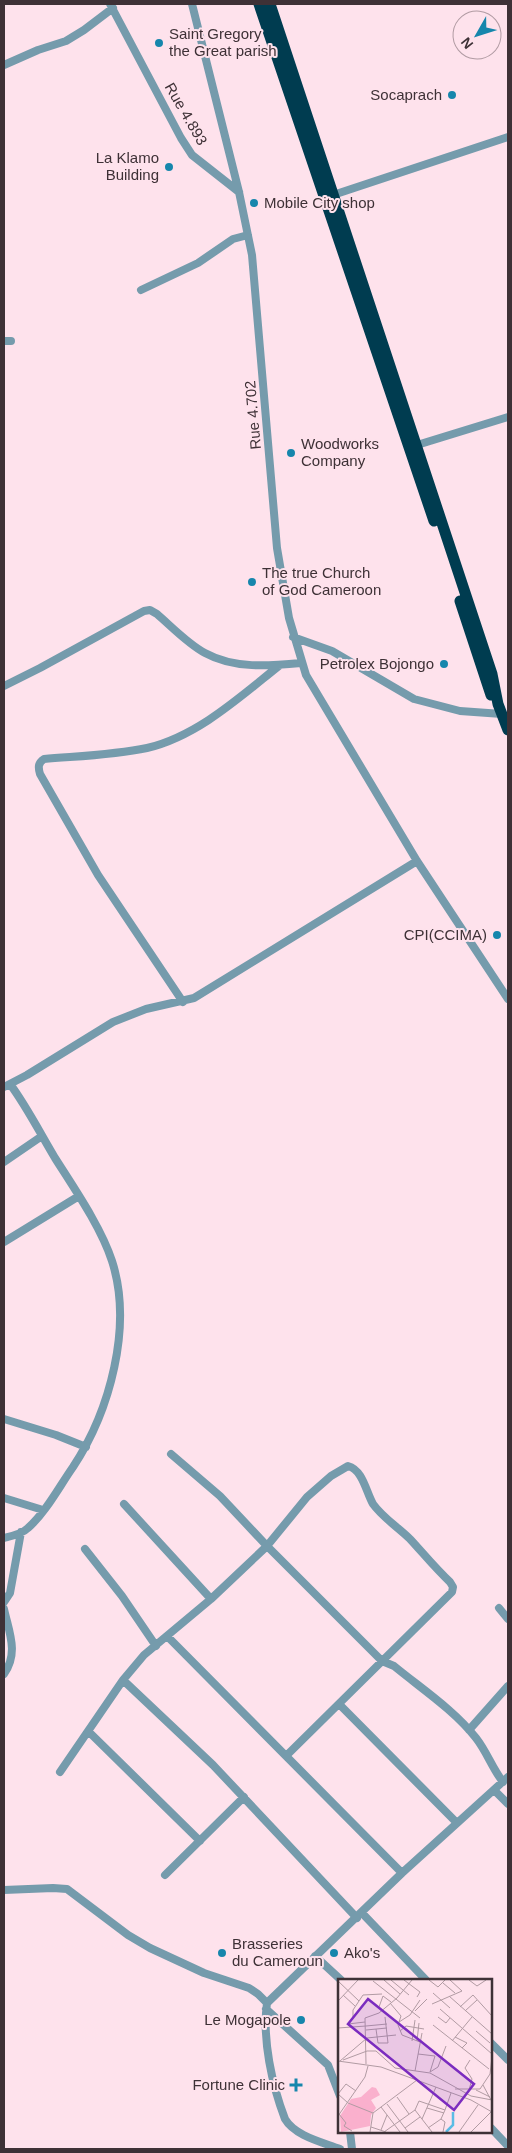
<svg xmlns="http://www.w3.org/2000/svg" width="512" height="2153" font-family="Helvetica,sans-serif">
  <rect width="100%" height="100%" fill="#fee2ec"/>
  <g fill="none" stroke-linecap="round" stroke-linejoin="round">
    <path stroke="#759bac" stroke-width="8" d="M110,4L181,138L192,155L239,192
      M192,4L239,192L252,255L277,548L289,618L306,675L417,861L508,999
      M4,65L38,50L66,41L84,30L113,8
      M333,195L508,137
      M141,290L198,263L233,239L248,235
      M4,341H11
      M417,445L508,417
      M293,637L332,651L414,699L460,711L502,714
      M4,686L40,668L144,611L150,610L157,614C172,627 188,644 205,653C234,669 269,666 301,663
      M183,1002L98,875L40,774C38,767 38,763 44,759C79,756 114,755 147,748C198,736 241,696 280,665
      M4,1087L27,1075L113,1022L146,1009L194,998L417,861
      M4,1162L42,1136
      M4,1242L79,1196
      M4,1419L56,1435L86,1447
      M171,1454L220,1496L267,1546L382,1661L394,1666C422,1689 454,1710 476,1738C487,1752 492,1768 503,1782
      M4,1498L43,1510
      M124,1504L211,1599
      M4,1538C12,1536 22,1534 28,1528C46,1512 59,1487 73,1467C110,1411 133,1326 112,1261C101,1227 74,1188 55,1158C40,1133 27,1107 10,1084
      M85,1549L122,1596L156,1646
      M4,1602L10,1593L21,1532
      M499,1608L508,1619
      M4,1609C9,1632 19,1653 4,1674
      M167,1636L402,1873
      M123,1680L213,1765L357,1918
      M339,1704L457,1823
      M469,1730L508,1686
      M88,1731L200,1841
      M60,1772L123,1680L144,1655L211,1599L267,1546L307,1497L331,1476L348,1466C363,1470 366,1492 373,1504C383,1518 398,1527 410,1539C423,1553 435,1568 450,1582L453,1587L452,1592L286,1756
      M494,1790L508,1804
      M165,1875L244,1797
      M4,1890L53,1888L67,1889L128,1935L150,1948L204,1973L249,1988L258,1994L267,2003
      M362,1913L426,1980
      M315,1956L341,1980
      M266,2009L328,2065L340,2096
      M491,2043L508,2060
      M491,2128L508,2146
      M350,2132L352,2149
      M340,2149C322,2142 295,2136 285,2119C272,2085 262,2039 267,2003L402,1873L508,1777"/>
    <path stroke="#003c50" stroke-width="11" d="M259,4L434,521
      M270,4L492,674L498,704L508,730
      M460,601L491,695"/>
  </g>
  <g fill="#1686ac" stroke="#fee2ec" stroke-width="2">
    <circle cx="159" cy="43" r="5"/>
    <circle cx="452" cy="95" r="5"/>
    <circle cx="169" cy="167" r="5"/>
    <circle cx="254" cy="203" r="5"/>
    <circle cx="291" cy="453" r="5"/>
    <circle cx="252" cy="582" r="5"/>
    <circle cx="444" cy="664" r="5"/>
    <circle cx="497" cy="935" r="5"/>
    <circle cx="222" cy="1953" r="5"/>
    <circle cx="334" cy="1953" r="5"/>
    <circle cx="301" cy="2020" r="5"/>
    <path d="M293.5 2077.5h5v5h5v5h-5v5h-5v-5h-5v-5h5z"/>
  </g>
  <g text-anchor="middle" stroke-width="4" stroke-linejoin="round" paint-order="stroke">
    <g font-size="15" fill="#3e3136" stroke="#fee2ec" text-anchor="start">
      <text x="169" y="39">Saint Gregory<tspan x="169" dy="17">the Great parish</tspan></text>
      <text x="442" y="100" text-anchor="end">Socaprach</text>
      <text x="159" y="163" text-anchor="end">La Klamo<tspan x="159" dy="17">Building</tspan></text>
      <text x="264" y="208">Mobile City shop</text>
      <text x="301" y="449">Woodworks<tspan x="301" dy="17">Company</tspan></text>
      <text x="262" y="578">The true Church<tspan x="262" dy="17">of God Cameroon</tspan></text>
      <text x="434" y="669" text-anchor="end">Petrolex Bojongo</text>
      <text x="487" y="940" text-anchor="end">CPI(CCIMA)</text>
      <text x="232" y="1949">Brasseries<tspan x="232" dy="17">du Cameroun</tspan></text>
      <text x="344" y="1958">Ako's</text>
      <text x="291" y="2025" text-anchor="end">Le Mogapole</text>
      <text x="285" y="2090" text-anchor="end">Fortune Clinic</text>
    </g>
    <g font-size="15" fill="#3e3136" stroke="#fee2ec">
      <text transform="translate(186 114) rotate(60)" y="5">Rue 4.893</text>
      <text transform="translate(253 415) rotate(-95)" y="5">Rue 4.702</text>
    </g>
  </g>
  <g transform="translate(338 1979)">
    <rect width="154" height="154" fill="#fee2ec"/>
    <path d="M34,108L38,109L42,116L33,121L38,129L33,136L32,147L3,153L2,137L13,120L23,118Z" fill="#fab0cd"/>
    <path fill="none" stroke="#5bbce5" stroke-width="2.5" d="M108,153L115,146V133"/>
    <path fill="none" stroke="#b19ba3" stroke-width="1" d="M46,1L62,15M53,1L71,16M66,1L82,13L79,18M91,1L100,8L107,1M131,1L139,7L148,1M0,2L21,22M35,2L82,39M105,4L117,14M95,14L112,29M5,16L17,27M111,17L154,55M0,22L20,1M52,24L63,37L60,46L64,56L82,63M94,25L124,12L112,1M41,28L45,17L53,23M122,28L135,16L154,37M102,30L154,75M77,32L89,20M127,32L139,21M15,38V31L25,16L44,15M100,38L108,44L112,39M27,39L41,34L59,19L74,1M27,39L28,85M61,43L72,36L82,21M10,45L27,43M95,46L151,90M28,47L49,45M0,49L28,47M38,50L40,64H50L47,38M28,51L49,49M62,52L68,47L86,50M138,52L152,64M117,58L129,64L124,69M29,59L58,56M74,62L77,41M79,62L81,44M114,62L134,38M80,75L97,77L92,93M5,81L29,72H38L57,89L92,94L133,117L154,121M0,82L43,88L133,121L154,133M2,82L29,59M77,92L84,54M92,93L100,88L108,67M152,95L154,78M145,106L153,121M117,110H142L152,95M131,111L134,100L127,89L132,81M138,111L152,118M0,115L10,124L35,134M0,115L8,105L18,112M59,118L71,135M49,125L70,153M43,128L62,153M89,129L106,134M77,131L94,153M107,131L113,114M1,135L8,144L6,147L14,152M0,137L27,98L30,87M84,140L98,108M103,140L107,143L105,153M33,148L48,153M67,149L82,138M43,151L49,136M32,153L35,134L79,101M46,153L77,131L81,122L107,131L103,140L90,149M121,153L140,126M133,153L153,133"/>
    <path fill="#7b2cbf" fill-opacity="0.15" stroke="#7b2cbf" stroke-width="2.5" d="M30,20L136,105L116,131L10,45Z"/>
    <rect width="154" height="154" fill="none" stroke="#3e3136" stroke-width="2.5"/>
  </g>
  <rect width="512" height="2153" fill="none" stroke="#3e3136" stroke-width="10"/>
  <g transform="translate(477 35) rotate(231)"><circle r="24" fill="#fee2ec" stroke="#b19ba3"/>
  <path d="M0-4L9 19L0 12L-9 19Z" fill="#1686ac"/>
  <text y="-8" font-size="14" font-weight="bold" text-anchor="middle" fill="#3e3136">N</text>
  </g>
</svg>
